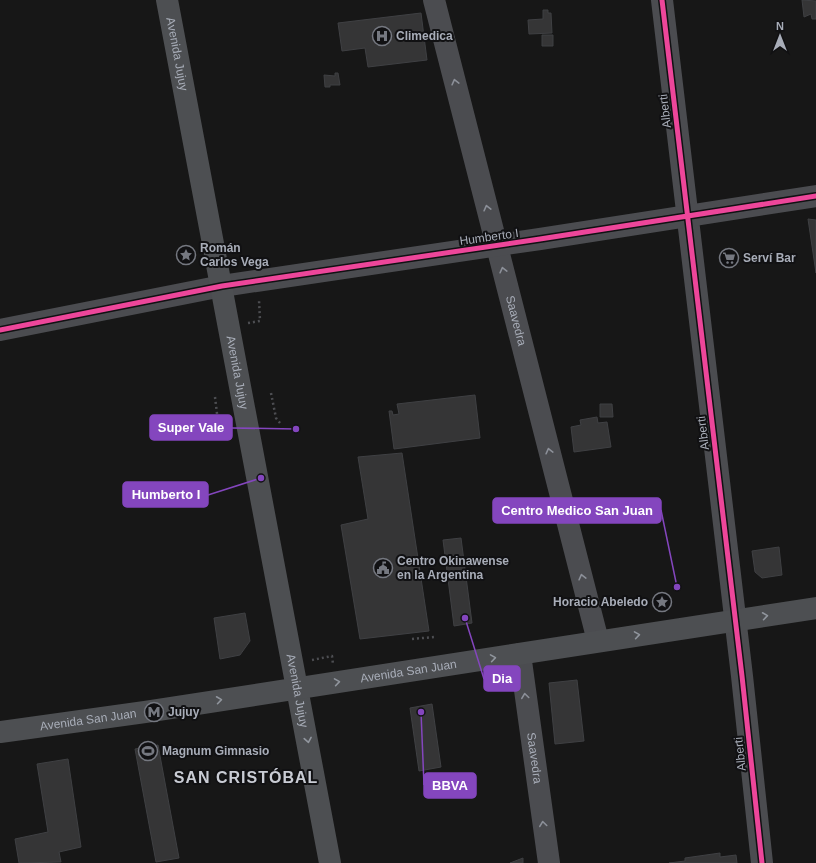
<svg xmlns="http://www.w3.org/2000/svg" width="816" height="863" font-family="Arial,sans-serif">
  <rect width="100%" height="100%" fill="#171717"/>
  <path fill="#353536" stroke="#3f4043" d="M802,0L816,1V19H812L811,14L804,17Z
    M543,10H548V13H551L552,33L529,34L528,20L543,19Z
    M421,13L427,60L368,67L365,48L342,51L338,23Z
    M542,35H553V46H542Z
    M335,73H338L340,85H330V87H325L324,75L335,76Z
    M808,219L816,220V273Z
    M475,395L480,438L394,449L389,411H392L393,415L399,414L397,404Z
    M600,404H612L613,417H600Z
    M597,417L598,423L607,422L611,447L574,452L571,427L581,425L580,420Z
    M402,453L429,631L360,639L341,525L368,519L358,457Z
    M461,538L472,623L454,626L443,540Z
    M779,547L782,575L762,578L755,572L752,551Z
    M245,613L250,641L240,655L220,659L214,618Z
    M577,680L584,741L555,744L549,683Z
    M432,704L441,767L419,771L410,708Z
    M158,745L179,858L156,862L135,749Z
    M68,759L81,847L59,852L61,862L19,863L15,839L48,832L37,764Z
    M720,853V857L736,855L737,863H669L685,861V858Z
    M523,858V863H510Z"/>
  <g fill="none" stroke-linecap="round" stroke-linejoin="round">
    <path stroke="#4d4e52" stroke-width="2.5" stroke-dasharray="2 3" stroke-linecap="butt" d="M248,323L260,321L259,300
      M271,393L276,418L280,423
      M215,397L218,422
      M412,639L434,637
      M312,660L332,656L333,664"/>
    <g stroke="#4b4c50" stroke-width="22">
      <path id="s1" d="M434,0L598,641"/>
      <path d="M662,0L742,676L762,863"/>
      <path d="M0,330L222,286L540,239L816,196"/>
      <path id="s2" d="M520,654L549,863"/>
    </g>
    <g stroke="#4d4f52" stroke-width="22">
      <path id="s3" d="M167,0L330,863"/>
      <path id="s4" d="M0,732L145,712L816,608"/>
    </g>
    <defs>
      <path id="cycleway" d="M662,0L742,676L762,863
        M0,330L222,286L540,239L816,196"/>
    </defs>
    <use href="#cycleway" stroke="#111113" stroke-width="8"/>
    <use href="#cycleway" stroke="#ed469a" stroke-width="5"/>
  </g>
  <defs><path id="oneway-chevron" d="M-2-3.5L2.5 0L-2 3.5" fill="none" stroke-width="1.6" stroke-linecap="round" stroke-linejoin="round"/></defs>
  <g stroke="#8c9099">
    <use href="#oneway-chevron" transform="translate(455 82) rotate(-104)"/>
    <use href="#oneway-chevron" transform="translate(487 208) rotate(-104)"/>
    <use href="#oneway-chevron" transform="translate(503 270) rotate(-104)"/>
    <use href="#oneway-chevron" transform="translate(549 451) rotate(-104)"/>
    <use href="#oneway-chevron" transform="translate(582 577) rotate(-104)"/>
    <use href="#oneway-chevron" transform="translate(525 696) rotate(-98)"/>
    <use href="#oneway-chevron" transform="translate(543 824) rotate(-98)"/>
  </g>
  <g stroke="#91969e">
    <use href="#oneway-chevron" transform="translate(765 616) rotate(-8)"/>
    <use href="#oneway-chevron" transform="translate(637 635) rotate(-9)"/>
    <use href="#oneway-chevron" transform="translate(493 658) rotate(-9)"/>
    <use href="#oneway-chevron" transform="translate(337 682) rotate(-9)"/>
    <use href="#oneway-chevron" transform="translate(219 700) rotate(-8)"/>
    <use href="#oneway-chevron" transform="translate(308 740) rotate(80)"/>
  </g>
  <defs>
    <symbol id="hospital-ring" viewBox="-11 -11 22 22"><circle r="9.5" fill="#111113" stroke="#757880" stroke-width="1.5"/><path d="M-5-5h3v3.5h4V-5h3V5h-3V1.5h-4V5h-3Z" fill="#757880"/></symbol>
    <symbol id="sight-ring" viewBox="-11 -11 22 22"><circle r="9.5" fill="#111113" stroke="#757880" stroke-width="1.5"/><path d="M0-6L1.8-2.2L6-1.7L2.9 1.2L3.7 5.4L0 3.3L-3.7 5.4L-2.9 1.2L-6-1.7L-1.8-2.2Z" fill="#757880"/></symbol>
    <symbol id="supermarket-ring" viewBox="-11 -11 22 22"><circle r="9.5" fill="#111113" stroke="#757880" stroke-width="1.5"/><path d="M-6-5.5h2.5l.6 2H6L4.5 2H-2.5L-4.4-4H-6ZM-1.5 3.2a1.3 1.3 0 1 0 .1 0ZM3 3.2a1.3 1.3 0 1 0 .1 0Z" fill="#757880"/></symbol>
    <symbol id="civic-ring" viewBox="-11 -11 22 22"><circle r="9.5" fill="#111113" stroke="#757880" stroke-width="1.5"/><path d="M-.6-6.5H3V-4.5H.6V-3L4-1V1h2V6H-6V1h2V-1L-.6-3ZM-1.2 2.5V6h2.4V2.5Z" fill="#757880"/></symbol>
    <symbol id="metro-ring" viewBox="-11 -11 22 22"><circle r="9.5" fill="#111113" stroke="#757880" stroke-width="1.5"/><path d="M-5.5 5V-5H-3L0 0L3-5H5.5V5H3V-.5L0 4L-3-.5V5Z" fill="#757880"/></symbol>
    <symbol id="stadium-ring" viewBox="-11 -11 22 22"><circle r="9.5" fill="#111113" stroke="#757880" stroke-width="1.5"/><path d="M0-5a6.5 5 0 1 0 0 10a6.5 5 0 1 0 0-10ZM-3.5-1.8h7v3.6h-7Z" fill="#757880"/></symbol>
  </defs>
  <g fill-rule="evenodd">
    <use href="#hospital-ring" x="371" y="25" width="22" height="22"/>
    <use href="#sight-ring" x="175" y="244" width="22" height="22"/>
    <use href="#supermarket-ring" x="718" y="247" width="22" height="22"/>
    <use href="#civic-ring" x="372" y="557" width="22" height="22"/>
    <use href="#sight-ring" x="651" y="591" width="22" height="22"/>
    <use href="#metro-ring" x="143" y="701" width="22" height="22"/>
    <use href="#stadium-ring" x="137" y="740" width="22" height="22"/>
  </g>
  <g text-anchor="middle" stroke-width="4" stroke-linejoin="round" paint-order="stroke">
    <g font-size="12" font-weight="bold" fill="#a8adb8" stroke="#111113" text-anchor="start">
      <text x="396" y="40">Climedica</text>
      <text x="200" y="252">Román<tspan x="200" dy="14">Carlos Vega</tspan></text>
      <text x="743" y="262">Serví Bar</text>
      <text x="397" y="565">Centro Okinawense<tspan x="397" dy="14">en la Argentina</tspan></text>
      <text x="648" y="606" text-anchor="end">Horacio Abeledo</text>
      <text x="168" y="716">Jujuy</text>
      <text x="162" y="755">Magnum Gimnasio</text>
    </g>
    <g font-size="12" fill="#a8adb8" stroke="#111113">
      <text dy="4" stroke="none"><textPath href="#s3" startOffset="55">Avenida Jujuy</textPath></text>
      <text transform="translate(665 111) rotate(-97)" y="4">Alberti</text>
      <text transform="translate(489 237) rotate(-8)" y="4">Humberto I</text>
      <text dy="4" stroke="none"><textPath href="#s1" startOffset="331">Saavedra</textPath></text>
      <text dy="4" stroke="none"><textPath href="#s3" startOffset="379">Avenida Jujuy</textPath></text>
      <text transform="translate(703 433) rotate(-97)" y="4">Alberti</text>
      <text dy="4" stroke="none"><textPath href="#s4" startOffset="413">Avenida San Juan</textPath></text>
      <text dy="4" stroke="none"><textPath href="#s3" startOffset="703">Avenida Jujuy</textPath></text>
      <text dy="4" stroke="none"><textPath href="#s4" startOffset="89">Avenida San Juan</textPath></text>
      <text transform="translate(740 754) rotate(-96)" y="4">Alberti</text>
      <text dy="4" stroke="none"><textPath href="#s2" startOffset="105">Saavedra</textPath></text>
    </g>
    <g font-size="16" font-weight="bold" letter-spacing="1" fill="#c9ccd4" stroke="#111113">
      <text x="246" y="783">SAN CRISTÓBAL</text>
    </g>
  </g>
  <path fill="none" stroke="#8446be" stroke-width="1.5" d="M296 429L232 428M261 478L208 495M677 587L661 510M465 618L484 679M421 712L424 785"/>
  <g fill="#8446be" stroke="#111113" stroke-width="1.5">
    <circle cx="296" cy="429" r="4"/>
    <circle cx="261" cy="478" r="4"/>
    <circle cx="677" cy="587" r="4"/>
    <circle cx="465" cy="618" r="4"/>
    <circle cx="421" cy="712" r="4"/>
  </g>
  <g fill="#8446be" stroke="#8446be" stroke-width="1.5">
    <rect x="150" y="415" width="82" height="25" rx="4"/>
    <rect x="123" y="482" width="85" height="25" rx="4"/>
    <rect x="493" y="498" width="168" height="25" rx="4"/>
    <rect x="484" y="666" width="36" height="25" rx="4"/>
    <rect x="424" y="773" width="52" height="25" rx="4"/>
  </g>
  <g font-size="13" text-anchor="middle" font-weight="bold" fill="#fff">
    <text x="191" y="432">Super Vale</text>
    <text x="166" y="499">Humberto I</text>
    <text x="577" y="515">Centro Medico San Juan</text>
    <text x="502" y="683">Dia</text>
    <text x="450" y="790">BBVA</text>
  </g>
  <g transform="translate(780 36)" stroke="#111113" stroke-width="3" paint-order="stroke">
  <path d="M0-3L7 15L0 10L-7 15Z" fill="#a8adb8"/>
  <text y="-6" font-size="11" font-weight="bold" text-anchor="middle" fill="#a8adb8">N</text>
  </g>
</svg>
